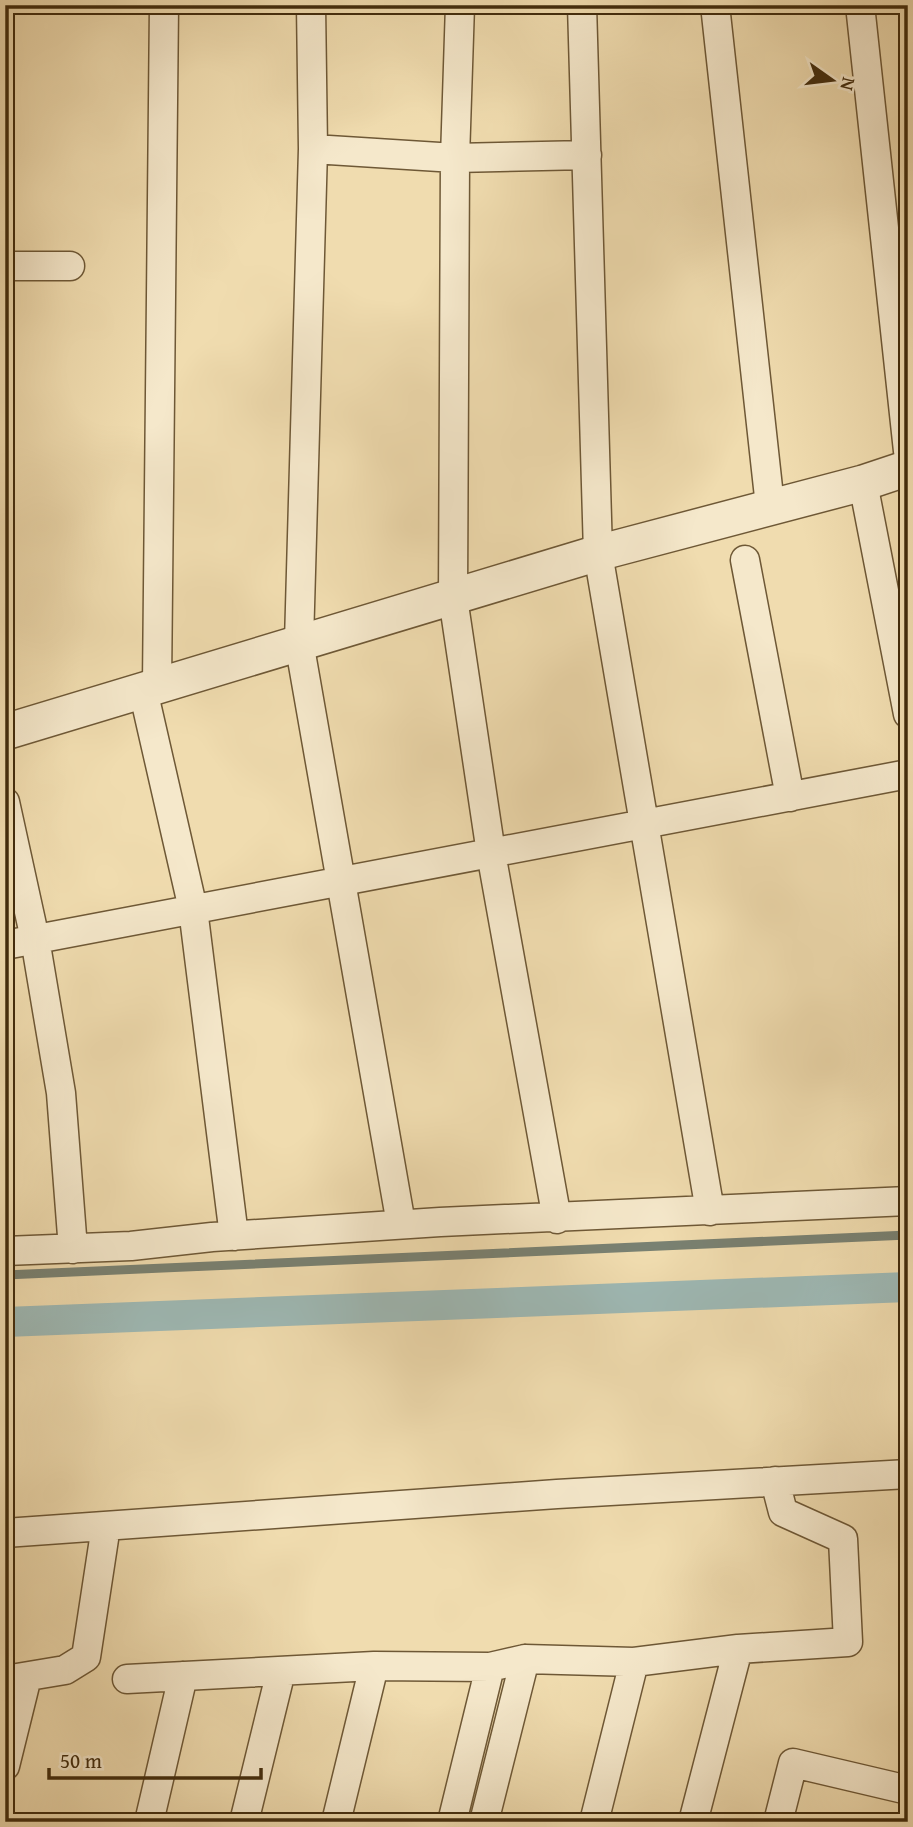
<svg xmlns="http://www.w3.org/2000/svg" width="913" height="1827" font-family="'Gentium Book Plus',serif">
  <rect width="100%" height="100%" fill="#f0dcaf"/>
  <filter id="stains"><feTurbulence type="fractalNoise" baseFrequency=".00286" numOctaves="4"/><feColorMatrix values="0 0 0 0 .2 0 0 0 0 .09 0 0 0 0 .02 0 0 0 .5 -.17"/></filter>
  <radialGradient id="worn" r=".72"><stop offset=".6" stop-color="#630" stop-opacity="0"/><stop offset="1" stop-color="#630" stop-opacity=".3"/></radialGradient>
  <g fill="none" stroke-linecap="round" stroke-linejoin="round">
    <path stroke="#798172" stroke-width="9" d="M5,1275L908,1235"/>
    <path stroke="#9eb9b5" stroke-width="30" d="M5,1322L908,1287"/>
    <defs>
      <path id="minor" d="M311,5L313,149L299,642L401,1224
        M460,5L455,158L453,598L491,853L557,1219
        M582,5L598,553L710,1211
        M715,5L770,506
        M860,5L908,451
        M313,149L455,158L587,155
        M5,266H70
        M863,483L908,714
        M745,560L790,797
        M157,685L164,5
        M143,690L193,909L234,1236
        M5,802L35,939L61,1093L73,1249
        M5,945L908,774
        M5,1251L131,1246L212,1237L440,1222L908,1201
        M5,1533L557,1494L908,1474
        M127,1679L374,1666L490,1667L525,1659L634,1662L738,1649L848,1642L843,1539L783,1512L775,1481
        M5,1680L65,1670L86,1657L106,1526
        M5,1766L27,1677
        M149,1822L183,1676
        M244,1822L281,1671
        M336,1822L374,1666
        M452,1822L490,1667
        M484,1822L525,1659
        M594,1822L634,1662
        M693,1822L738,1649
        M778,1822L793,1763L908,1790"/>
      <path id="tertiary" d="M5,732L598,553L863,483L908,468"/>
    </defs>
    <use href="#minor" stroke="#6e5836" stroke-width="31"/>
    <use href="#tertiary" stroke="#6e5836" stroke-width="38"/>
    <use href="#minor" stroke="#f5e8cb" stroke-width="28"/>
    <use href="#tertiary" stroke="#f5e8cb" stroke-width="35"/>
  </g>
  <rect width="913" height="1827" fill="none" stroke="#f0dcaf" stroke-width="28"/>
  <rect x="7" y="7" width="899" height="1813" fill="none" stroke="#422c0d" stroke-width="3.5"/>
  <rect x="14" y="14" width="885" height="1799" fill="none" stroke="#422c0d" stroke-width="2"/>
  <g transform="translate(832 80) rotate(104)" stroke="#f5e8cb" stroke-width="5" paint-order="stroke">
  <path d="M0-5L12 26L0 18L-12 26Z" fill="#422c0d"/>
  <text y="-10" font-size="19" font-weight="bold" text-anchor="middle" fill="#422c0d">N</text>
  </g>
  <path d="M49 1768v10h212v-10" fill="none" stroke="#422c0d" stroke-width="3.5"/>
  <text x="60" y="1768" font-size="21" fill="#422c0d" stroke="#f5e8cb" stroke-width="5" paint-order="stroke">50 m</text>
  <rect width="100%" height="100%" filter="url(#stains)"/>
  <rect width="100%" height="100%" fill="url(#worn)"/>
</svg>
